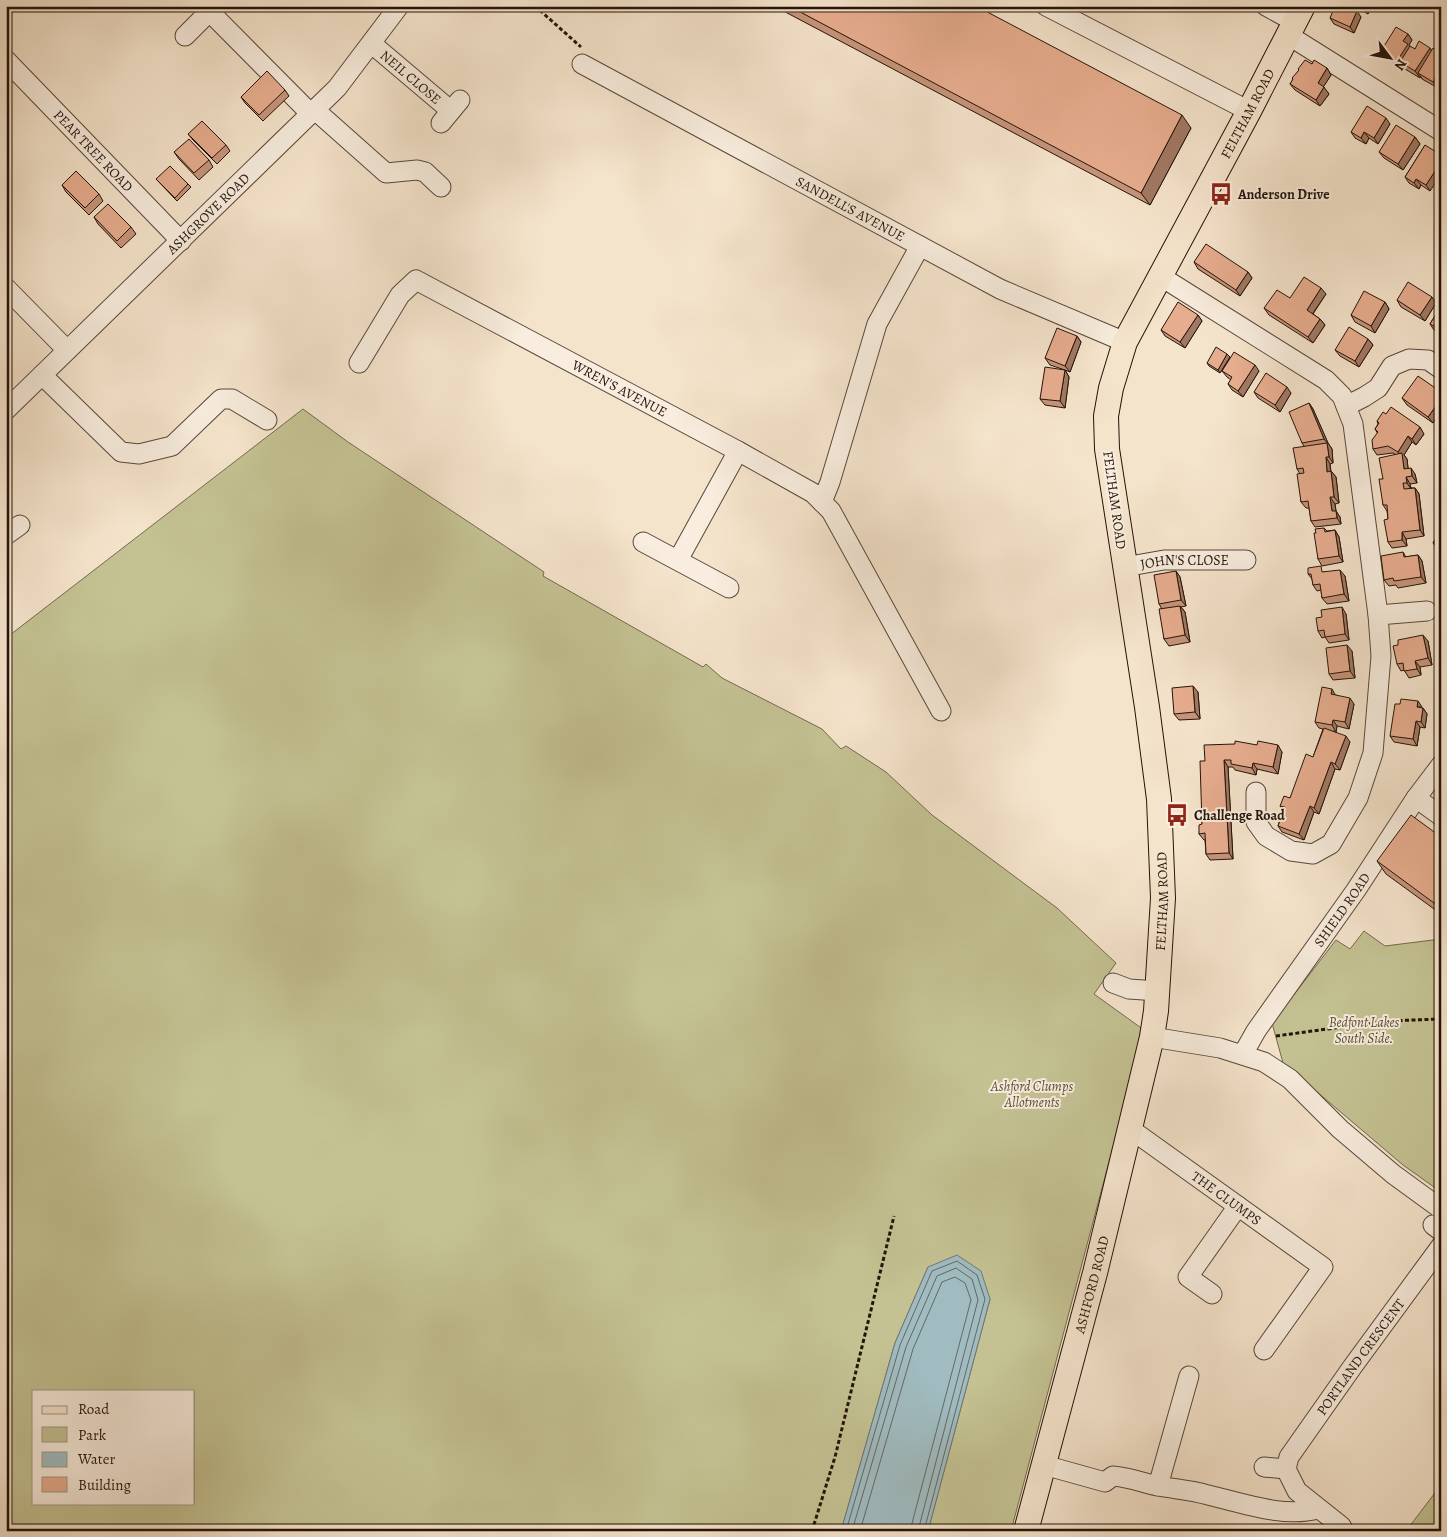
<svg xmlns="http://www.w3.org/2000/svg" width="1447" height="1537" font-family="Alegreya,serif">
  <rect width="100%" height="100%" fill="#f5e4cc"/>
  <filter id="stains"><feTurbulence type="fractalNoise" baseFrequency=".004" numOctaves="4"/><feColorMatrix values="0 0 0 0 .2 0 0 0 0 .09 0 0 0 0 .02 0 0 0 .5 -.17"/></filter>
  <radialGradient id="worn" r=".72"><stop offset=".6" stop-color="#630" stop-opacity="0"/><stop offset="1" stop-color="#630" stop-opacity=".3"/></radialGradient>
  <path fill="#c4c293" stroke="#746a4e" fill-rule="evenodd" d="M303,409L348,442L544,572L543,576L703,667L706,664L722,678L822,729L841,749L846,746L886,772L932,815L1057,908L1116,963L1094,994L1144,1030L1011,1531H928L990,1299L928,1267L895,1343L841,1531H6V638ZM34,1391H194V1503H34Z
    M1364,931L1385,946L1441,939V1192L1403,1165L1283,1063L1272,1023L1336,940L1350,949Z
    M1441,1485V1531H1406Z"/>
  <path fill="#a0bcc1" stroke="#6e7877" d="M957,1255L981,1271L990,1299L928,1531H841L895,1343L928,1267Z"/>
  <g fill="none" stroke-linecap="round" stroke-linejoin="round">
    <path stroke="#626865" stroke-width="1" d="M846,1531L900,1345L932,1271L957,1261L977,1275L985,1299L924,1531
      M852,1531L906,1347L937,1276L956,1268L972,1279L978,1300L918,1531
      M860,1531L913,1349L942,1282L955,1277L965,1283L971,1300L910,1531"/>
    <defs>
      <g id="minor">
        <path d="M204,6L311,114"/>
        <path d="M1046,6L1249,111"/>
        <path d="M1266,6L1295,22"/>
        <path d="M1288,35L1441,131"/>
        <path d="M185,36L209,12"/>
        <path id="s1" d="M372,44L450,110"/>
        <path id="s2" d="M6,60L181,241"/>
        <path id="s3" d="M582,64L1000,289L1125,342"/>
        <path d="M315,110L386,173L417,170L425,172L441,187"/>
        <path d="M441,123L460,100"/>
        <path d="M1160,276L1326,380L1342,396L1353,424L1378,615L1381,656L1373,753L1358,798L1331,844L1313,854L1291,851L1266,836L1256,822V792"/>
        <path d="M6,288L67,350"/>
        <path id="s4" d="M359,363L400,295L416,280L738,451L813,493L831,511L941,711"/>
        <path d="M42,375L121,452L139,454L172,446L221,399H232L267,420"/>
        <path d="M1346,406L1364,397L1378,388L1392,366L1409,359L1428,360L1441,369"/>
        <path id="s5" d="M6,410L337,88L399,6"/>
        <path d="M822,502L830,482L877,324L920,246"/>
        <path d="M6,535L20,525"/>
        <path d="M643,542L729,588"/>
        <path d="M678,560L738,451"/>
        <path id="s6" d="M1124,567L1164,560H1246"/>
        <path d="M1378,615L1427,611"/>
        <path d="M1416,798L1441,816"/>
        <path d="M1113,983L1129,989L1158,991"/>
        <path d="M1152,1037L1220,1048L1264,1062L1290,1079L1340,1129L1393,1174L1441,1209"/>
        <path id="s7" d="M1243,1054L1256,1031L1356,890L1416,798L1441,765"/>
        <path id="s8" d="M1129,1128L1323,1267L1264,1350"/>
        <path d="M1433,1225L1441,1231"/>
        <path d="M1212,1294L1188,1277L1238,1206"/>
        <path d="M1044,1465L1105,1482L1113,1476C1129,1477 1143,1483 1158,1486C1175,1489 1191,1490 1208,1495C1243,1503 1282,1518 1318,1509"/>
        <path d="M1264,1467L1286,1469"/>
        <path d="M1158,1486L1189,1376"/>
        <path id="s9" d="M1344,1531L1341,1526L1297,1491L1286,1469L1289,1457L1353,1366L1441,1246"/>
      </g>
      <g id="major">
        <path id="s10" d="M1026,1531L1095,1273L1152,1037L1156,1011L1163,898L1159,799L1147,707L1107,449L1106,416L1111,388L1125,342L1249,111L1303,6"/>
      </g>
    </defs>
    <use href="#minor" stroke="#58473a" stroke-width="21"/>
    <use href="#major" stroke="#241309" stroke-width="26"/>
    <path stroke="#241309" stroke-width="3" stroke-dasharray="4 2.5" stroke-linecap="butt" d="M535,6L581,47
      M1276,1036L1386,1021L1441,1019
      M812,1531L835,1457L894,1216"/>
    <use href="#minor" stroke="#f8edde" stroke-width="19"/>
    <use href="#major" stroke="#f5e4cc" stroke-width="24"/>
  </g>
  <path fill="#c7957b" stroke="#241309" d="M774,6H976L1191,128L1150,205Z
    M1354,6H1372L1368,14Z
    M1361,17L1354,33L1334,24L1330,18Z
    M1408,34L1412,40L1409,45L1410,47L1415,49L1431,50L1441,52V91L1438,87V88L1422,79L1421,77L1420,78L1405,69L1403,65L1402,67L1386,57L1381,51Z
    M1312,64L1327,68L1331,75L1323,87L1329,94L1320,106L1295,90L1290,84L1299,70L1298,69Z
    M285,90L289,96L263,121L245,103L241,97Z
    M1390,124L1378,144L1369,138L1366,144L1355,138L1351,132Z
    M188,134L226,145L230,151L217,164L193,140Z
    M1415,137L1420,144L1403,170L1384,158L1379,152Z
    M1425,145L1430,191L1421,185L1419,189L1409,183L1405,177Z
    M174,152L209,160L213,167L199,180L179,159Z
    M156,179L188,184L191,187L177,201Z
    M62,185L99,194L103,201L89,215L66,192Z
    M94,217L131,227L136,234L121,248L98,224Z
    M1194,262L1248,272L1252,278L1240,296L1198,269Z
    M1326,294L1313,314L1320,319L1325,325L1313,343L1269,315L1264,308L1290,298Z
    M1397,300L1436,303L1425,321L1401,307Z
    M1385,302L1389,309L1375,333L1355,322L1351,315Z
    M1441,306V334L1434,330L1430,324Z
    M1198,315L1202,321L1185,348L1165,336L1161,330Z
    M1077,336L1081,342L1070,372L1065,370L1069,377L1065,408L1045,405L1040,399L1065,370L1050,365L1045,358Z
    M1368,339L1373,345L1359,367L1340,356L1335,350Z
    M1230,357L1220,373L1209,366L1207,363Z
    M1222,371H1259L1243,397L1232,390L1228,384L1231,380L1227,377Z
    M1254,392L1291,393L1280,412L1258,398Z
    M1441,392V411L1433,423L1407,405L1402,398Z
    M1309,403L1313,409L1328,443L1332,449L1333,463L1330,464L1331,471L1336,477L1339,503L1335,504L1336,511L1340,517L1341,524L1315,527L1311,521L1309,508H1306L1301,502L1300,474L1297,469L1304,446L1302,443Z
    M1377,421L1424,434L1416,445L1412,442L1404,455L1407,459L1408,469L1415,474L1417,483L1410,484L1411,488H1415L1419,494L1424,536L1406,539L1407,546L1392,548L1388,542V519L1387,511L1383,505V479L1395,454L1393,453L1377,455L1373,449L1378,434L1375,429L1378,424Z
    M1324,528L1327,531L1335,530L1339,537L1343,562L1322,566L1318,559L1316,533Z
    M1441,531V551L1438,549L1433,543Z
    M1403,552L1406,557L1418,555L1422,561L1426,583L1398,588L1396,585L1389,586L1384,580Z
    M1176,571L1180,577L1186,606L1181,607L1185,612L1190,642L1169,646L1164,639L1162,609L1159,604Z
    M1325,572L1345,576L1349,601L1327,604L1322,598L1321,590L1317,591L1313,585L1312,579L1308,574Z
    M1346,614L1349,640L1329,643L1325,637L1322,638L1318,631Z
    M1441,625V641L1435,634Z
    M1428,641L1432,665L1420,667L1421,675L1409,678L1404,670L1401,671L1397,664Z
    M1352,651L1355,678L1333,680L1329,674Z
    M1198,692L1200,719L1179,720L1174,714Z
    M1336,695L1354,704L1349,729L1337,726L1336,732L1333,731L1350,742L1340,770L1335,769L1319,814L1314,812L1304,840L1282,832L1278,826L1283,810L1280,806L1290,798L1313,757L1323,729L1319,728L1315,722Z
    M1422,708H1423L1427,714L1425,728L1420,727L1417,746L1394,742L1390,736Z
    M1282,752L1278,774L1257,769L1256,775L1235,770L1233,767H1228L1233,859L1210,860L1206,854L1205,840H1204L1199,834L1202,824L1205,761Z
    M1441,837V914L1386,874L1377,861Z"/>
  <path fill="#a27964" stroke="#241309" d="M1364,6H1372L1368,14L1363,7Z
    M1357,11L1361,17L1354,33L1350,27Z
    M1408,34L1412,40L1409,45L1412,50L1400,62L1403,65L1402,67L1397,61L1403,41Z
    M1430,48L1434,54L1418,73L1421,77L1420,78L1415,71Z
    M1327,68L1331,75L1322,89L1318,83Z
    M1441,70V83L1436,84L1438,87V88L1433,82Z
    M1324,87L1329,94L1320,106L1316,100Z
    M1182,115L1191,128L1150,205L1141,193Z
    M1386,118L1390,124L1378,144L1374,138Z
    M1364,132L1369,138L1366,144L1361,138Z
    M1415,137L1420,144L1403,170L1398,164Z
    M1441,162V175L1430,191L1426,185Z
    M1416,179L1421,185L1419,189L1414,183Z
    M1248,272L1252,278L1240,296L1236,290Z
    M1321,288L1326,294L1311,316L1307,310Z
    M1432,297L1436,303L1425,321L1420,315Z
    M1385,302L1389,309L1375,333L1371,326Z
    M1198,315L1202,321L1185,348L1180,342Z
    M1320,319L1325,325L1313,343L1308,337Z
    M1077,336L1081,342L1070,372L1065,366Z
    M1368,339L1373,345L1359,367L1355,361Z
    M1227,354L1230,357L1220,373L1218,370Z
    M1255,365L1259,371L1243,397L1238,391Z
    M1065,370L1069,377L1065,408L1060,401Z
    M1287,387L1291,393L1280,412L1275,405Z
    M1441,399V411L1433,423L1428,417Z
    M1309,403L1313,409L1328,443L1332,449L1333,463L1329,457L1327,443L1324,439Z
    M1420,427L1424,434L1416,445L1412,439Z
    M1408,436L1412,442L1404,455L1407,459L1409,476L1404,469L1402,458L1398,452Z
    M1326,457L1330,464L1331,478L1327,472Z
    M1411,468L1415,474L1417,483L1412,476Z
    M1331,471L1336,477L1339,503L1334,497Z
    M1406,477L1410,484L1411,489L1407,483Z
    M1415,488L1419,494L1424,536L1420,530Z
    M1330,497L1335,504L1337,518L1332,511Z
    M1336,511L1340,517L1341,524L1337,518Z
    M1335,530L1339,537L1343,562L1339,556Z
    M1402,532L1406,539L1407,546L1402,540Z
    M1418,555L1422,561L1426,583L1421,577Z
    M1340,570L1345,576L1349,601L1344,594Z
    M1176,571L1180,577L1186,606L1181,600Z
    M1180,606L1185,612L1190,642L1185,635Z
    M1342,607L1346,614L1349,640L1345,634Z
    M1423,635L1428,641L1432,665L1428,658Z
    M1347,645L1352,651L1355,678L1350,671Z
    M1415,661L1420,667L1421,675L1417,669Z
    M1193,686L1198,692L1200,719L1195,712Z
    M1332,689L1336,696L1331,694Z
    M1350,698L1354,704L1349,729L1345,722Z
    M1418,701L1422,707H1417Z
    M1423,708L1427,714L1425,728L1421,722Z
    M1333,720L1337,726L1336,732L1332,725Z
    M1416,721L1420,727L1417,746L1413,739Z
    M1346,736L1350,742L1340,770L1335,764Z
    M1278,745L1282,752L1278,774L1273,767Z
    M1224,760L1228,767L1233,859L1229,853Z
    M1331,762L1335,769L1319,814L1314,808Z
    M1253,763L1257,769L1256,775L1252,768Z
    M1310,806L1314,812L1304,840L1299,834Z
    M1441,895V912L1434,903Z"/>
  <path fill="#e7ad8f" stroke="#241309" d="M789,6H976L1182,115L1141,193Z
    M1335,6H1347L1357,11L1350,27L1330,18Z
    M1396,27L1408,34L1403,41L1408,44L1397,61L1381,51Z
    M1419,41L1430,48L1415,71L1400,62L1410,46L1415,49Z
    M1433,48L1441,52V60L1439,62L1441,63V70L1433,82L1418,73Z
    M1305,60L1312,64L1314,60L1327,68L1318,83L1324,87L1316,100L1290,84L1293,79L1292,78L1299,70L1298,69Z
    M267,71L285,90L259,115L241,97Z
    M1441,77V87L1436,84Z
    M1367,106L1386,118L1374,138L1364,132L1361,138L1351,132Z
    M202,121L226,145L212,158L188,134Z
    M1396,125L1415,137L1398,164L1379,152Z
    M189,139L209,160L194,173L174,152Z
    M1425,145L1441,155V162L1426,185L1416,179L1414,183L1405,177Z
    M170,166L188,184L175,198L156,179Z
    M76,171L99,194L85,208L62,185Z
    M1441,184V190L1438,188Z
    M108,204L131,227L117,241L94,217Z
    M1206,244L1248,272L1236,290L1194,262Z
    M1304,277L1321,288L1307,310L1320,319L1308,337L1264,308L1277,290L1290,298Z
    M1408,282L1432,297L1420,315L1397,300Z
    M1364,291L1385,302L1371,326L1351,315Z
    M1178,302L1198,315L1180,342L1161,330Z
    M1441,306V330L1430,324Z
    M1349,327L1368,339L1355,361L1335,350Z
    M1057,328L1077,336L1065,366L1045,358Z
    M1216,347L1227,354L1218,370L1207,363Z
    M1234,352L1255,365L1238,391L1228,384L1232,377L1222,371Z
    M1045,367L1065,370L1060,401L1040,399Z
    M1266,373L1287,387L1275,405L1254,392Z
    M1418,376L1441,392V399L1428,417L1402,398Z
    M1309,403L1324,439L1302,443L1289,412Z
    M1391,407L1420,427L1412,439L1408,436L1398,452L1388,446L1373,449L1372,440L1378,432L1375,429L1379,423L1377,421L1383,412L1386,414Z
    M1327,443L1329,457H1326L1327,472L1331,471L1334,497H1330L1332,511H1336L1337,518L1311,521L1308,501L1301,502L1297,474L1304,473L1303,468L1297,469L1293,448Z
    M1402,453L1404,469L1411,468L1412,476L1406,477L1407,483H1403L1404,489L1415,488L1420,530L1402,532V540L1388,542L1384,520L1388,519L1387,505H1383L1379,479H1383L1379,458Z
    M1324,528L1325,532L1335,530L1339,556L1318,559L1314,533H1316L1315,529Z
    M1441,531V548L1433,543Z
    M1403,552L1404,557L1418,555L1421,577L1394,581L1393,578L1384,580L1381,556Z
    M1321,566L1322,572L1340,570L1344,594L1322,598L1320,584L1313,585L1311,574H1308V568Z
    M1176,571L1181,600L1159,604L1154,575Z
    M1180,606L1185,635L1164,639L1159,609Z
    M1342,607L1345,634L1325,637L1324,630L1318,631L1316,618L1322,617L1321,610Z
    M1441,625V637L1435,634Z
    M1423,635L1428,658L1415,661L1417,669L1404,671L1403,663L1397,664L1393,646L1398,645V640Z
    M1347,645L1350,671L1329,674L1326,648Z
    M1193,686L1195,712L1174,714L1172,688Z
    M1322,687L1332,689L1331,694L1350,698L1345,722L1333,720L1332,725L1315,722Z
    M1401,699L1418,701L1417,707L1423,708L1421,722L1416,721L1413,739L1390,736L1395,704H1400Z
    M1324,728L1346,736L1335,764L1331,762L1314,808L1310,806L1299,834L1278,826L1285,807L1280,806L1284,796L1290,798L1306,754L1313,757Z
    M1235,741L1257,745L1258,741L1278,745L1273,767L1253,763L1252,768L1231,764V760H1224L1229,853L1206,854L1205,833L1199,834V825L1202,824L1200,761H1205L1204,745L1235,744Z
    M1441,777V787L1436,783Z
    M1411,815L1441,837V895L1434,903L1377,861Z"/>
  <defs>
    <symbol id="bus-bare" viewBox="-9 -9 18 18"><path d="M-5-6H5V4H4V6H2V4H-2V6H-4V4H-5ZM-3.5-4V0h7V-4ZM-3.5 1.2v1.5H-2V1.2ZM2 1.2v1.5H3.5V1.2Z" fill="#8f2418" stroke="#f8edde" stroke-width="2.5" paint-order="stroke"/></symbol>
  </defs>
  <g fill-rule="evenodd">
    <use href="#bus-bare" x="1205" y="178" width="32" height="32"/>
    <use href="#bus-bare" x="1161" y="799" width="32" height="32"/>
  </g>
  <g text-anchor="middle" stroke-width="4" stroke-linejoin="round" paint-order="stroke">
    <g font-size="14" fill="#241309" stroke="#f8edde">
      <text dy="5" stroke="none"><textPath href="#s1" startOffset="51">NEIL CLOSE</textPath></text>
      <text dy="5" stroke="none"><textPath href="#s10" startOffset="1471">FELTHAM ROAD</textPath></text>
      <text dy="5" stroke="none"><textPath href="#s2" startOffset="126">PEAR TREE ROAD</textPath></text>
      <text dy="5" stroke="none"><textPath href="#s3" startOffset="305">SANDELL'S AVENUE</textPath></text>
      <text dy="5" stroke="none"><textPath href="#s5" startOffset="282">ASHGROVE ROAD</textPath></text>
      <text dy="5" stroke="none"><textPath href="#s4" startOffset="332">WREN'S AVENUE</textPath></text>
      <text transform="translate(1115 500) rotate(82)" y="5">FELTHAM ROAD</text>
      <text dy="5" stroke="none"><textPath href="#s6" startOffset="61">JOHN'S CLOSE</textPath></text>
      <text dy="5" stroke="none"><textPath href="#s10" startOffset="646">FELTHAM ROAD</textPath></text>
      <text dy="5" stroke="none"><textPath href="#s7" startOffset="175">SHIELD ROAD</textPath></text>
      <text dy="5" stroke="none"><textPath href="#s8" startOffset="120">THE CLUMPS</textPath></text>
      <text dy="5" stroke="none"><textPath href="#s10" startOffset="255">ASHFORD ROAD</textPath></text>
      <text dy="5" stroke="none"><textPath href="#s9" startOffset="222">PORTLAND CRESCENT</textPath></text>
    </g>
    <g font-size="14" font-weight="bold" fill="#241309" stroke="#f8edde" text-anchor="start">
      <text x="1238" y="199">Anderson Drive</text>
      <text x="1194" y="820">Challenge Road</text>
    </g>
    <g font-size="14" font-style="italic" fill="#5c5039" stroke="#f8edde">
      <text x="1364" y="1027">Bedfont Lakes<tspan x="1364" dy="16">South Side.</tspan></text>
      <text x="1032" y="1091">Ashford Clumps<tspan x="1032" dy="16">Allotments</tspan></text>
    </g>
  </g>
  <rect width="1447" height="1537" fill="none" stroke="#f5e4cc" stroke-width="25"/>
  <rect x="8" y="8" width="1432" height="1522" fill="none" stroke="#241309" stroke-width="2.5"/>
  <rect x="12" y="12" width="1422" height="1512" fill="none" stroke="#241309"/>
  <rect x="32" y="1390" width="162" height="115" fill="#f8edde" stroke="#a39689"/>
  <rect x="42" y="1406" width="25" height="8" fill="#f5e4cc" stroke="#a39689"/>
  <text x="78" y="1414" font-size="15" fill="#241309">Road</text>
  <rect x="42" y="1427" width="25" height="15" fill="#c4c293" stroke="#a39689"/>
  <text x="78" y="1440" font-size="15" fill="#241309">Park</text>
  <rect x="42" y="1452" width="25" height="15" fill="#a0bcc1" stroke="#a39689"/>
  <text x="78" y="1464" font-size="15" fill="#241309">Water</text>
  <rect x="42" y="1477" width="25" height="15" fill="#e7ad8f" stroke="#a39689"/>
  <text x="78" y="1490" font-size="15" fill="#241309">Building</text>
  <g transform="translate(1390 58) rotate(122)" stroke="#f8edde" stroke-width="4" paint-order="stroke">
  <path d="M0-4L9 19L0 12L-9 19Z" fill="#241309"/>
  <text y="-8" font-size="14" font-weight="bold" text-anchor="middle" fill="#241309">N</text>
  </g>
  <rect width="100%" height="100%" filter="url(#stains)"/>
  <rect width="100%" height="100%" fill="url(#worn)"/>
</svg>
